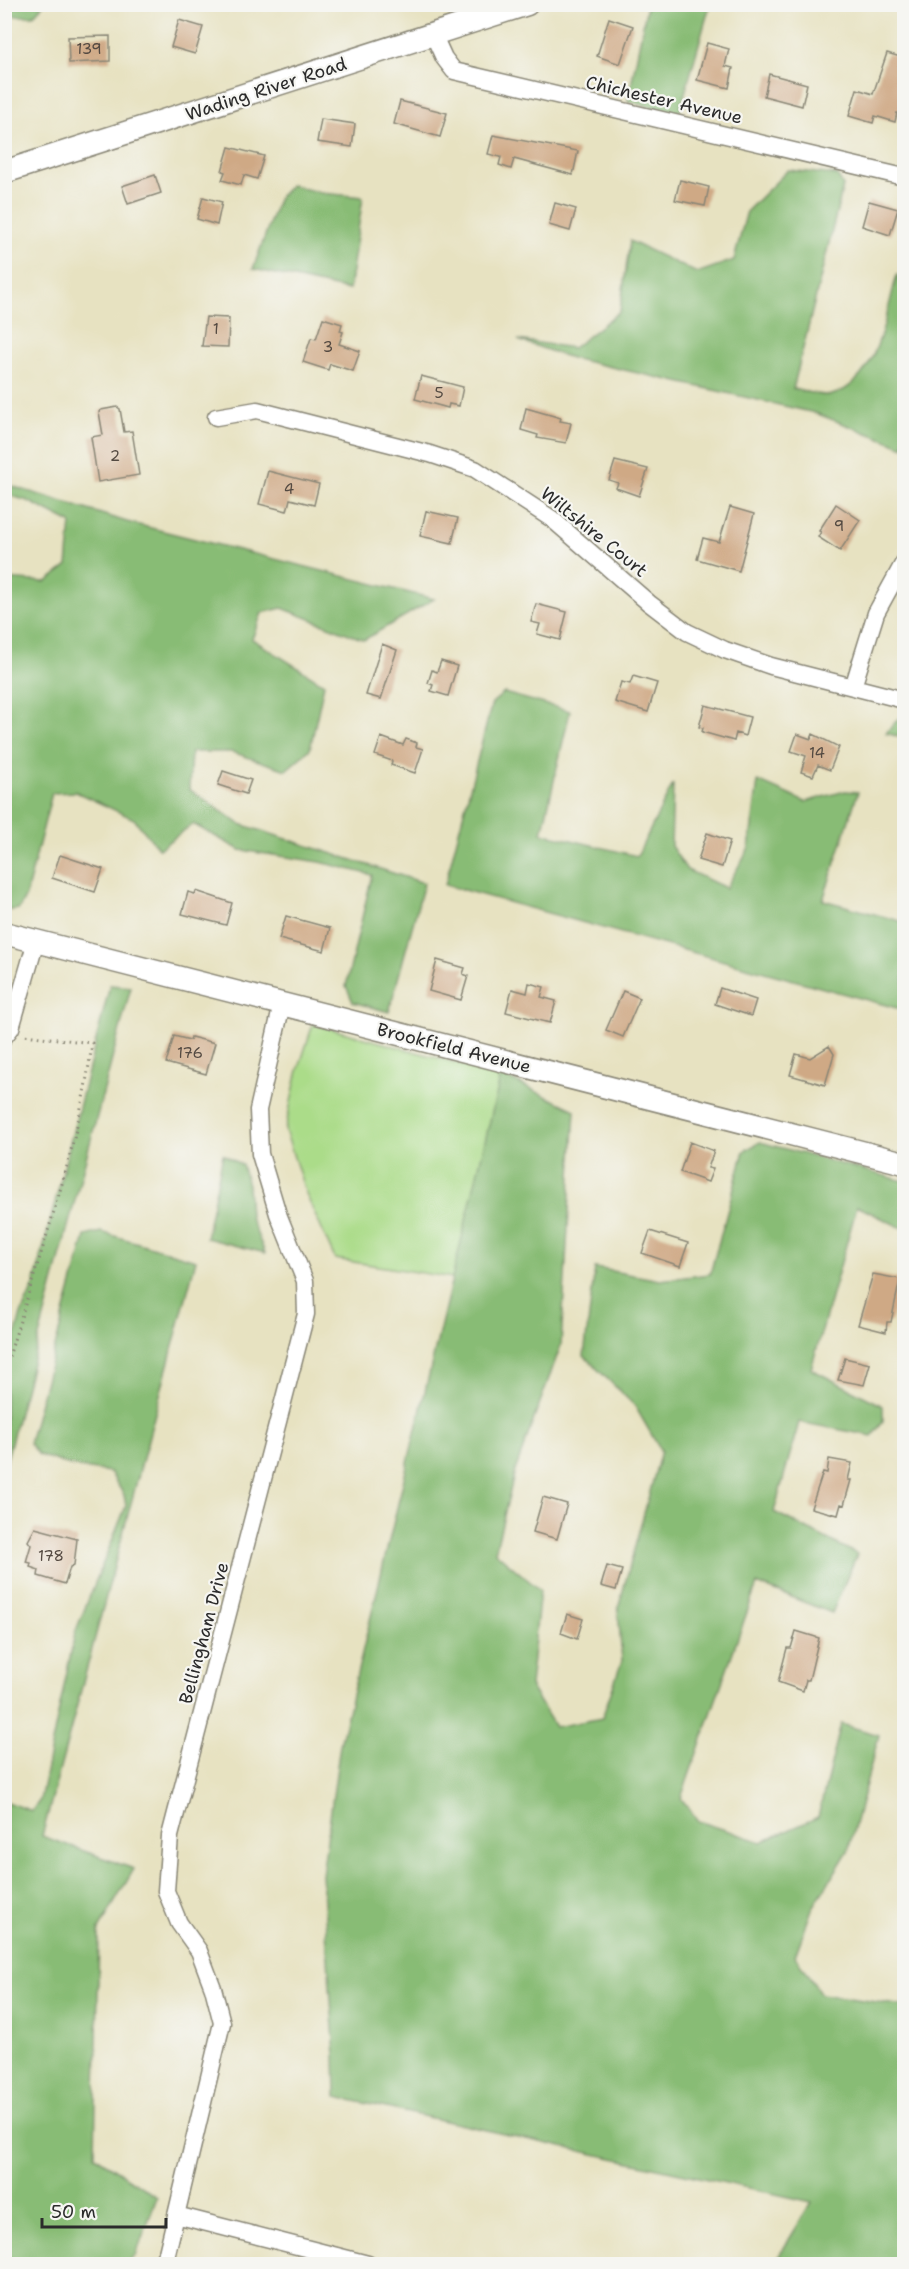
<svg xmlns="http://www.w3.org/2000/svg" width="909" height="2269" font-family="'Shantell Sans',sans-serif">
  <rect width="100%" height="100%" fill="#f6f6f2"/>
  <filter id="ink" filterUnits="userSpaceOnUse"><feTurbulence type="fractalNoise" baseFrequency=".0167" numOctaves="2"/><feDisplacementMap in="SourceGraphic" scale="12" xChannelSelector="R" yChannelSelector="G"/><feConvolveMatrix kernelMatrix="1 2 1 2 8 2 1 2 1" color-interpolation-filters="sRGB"/></filter>
  <filter id="wash" filterUnits="userSpaceOnUse"><feTurbulence type="fractalNoise" baseFrequency=".008" numOctaves="4" result="noise"/><feDisplacementMap in="SourceGraphic" scale="24" xChannelSelector="R" yChannelSelector="G"/><feGaussianBlur stdDeviation="1.35" result="paint"/><feColorMatrix in="noise" values="0 0 0 0 0 0 0 0 0 0 0 0 0 0 0 0 0 1.4 0 .05"/><feComposite in="paint" operator="in"/></filter>
  <g filter="url(#wash)">
    <rect width="100%" height="100%" fill="#e7e2c1"/>
    <path fill="#abdc89" stroke="#6b845a" stroke-width="1.5" d="M313,1024L501,1075L453,1278L335,1259L306,1194L285,1130L297,1074Z"/>
    <path fill="#88bc75" stroke="#5a7450" stroke-width="1.5" d="M5,4H43V5L33,16H5Z
      M647,5H710L679,114L628,101Z
      M788,170L837,175L843,186L793,389C804,391 825,398 835,394C879,378 885,315 897,275H904V447L815,413L571,358L518,340L573,348L620,311L630,241L697,273L734,260L747,211Z
      M291,185L321,193L363,197L349,290L253,269L279,197Z
      M5,484L127,522L434,599L364,640L282,608L262,613L252,639L324,684L310,749L286,770L232,752H191L189,789L240,824L424,883L389,1012L353,1002L346,986L372,875L320,862L240,850L193,824L159,849L134,819L76,792L52,793L26,895L19,909L5,911V579L46,582L67,566L71,523L28,501L5,494Z
      M504,693L570,711L542,833L637,856L673,784L671,846L687,870L726,888L749,848L758,781L805,802L845,791L858,792L823,900L904,922V1010L445,885L492,703Z
      M899,718L904,719V738L886,733Z
      M110,985L131,987L5,1466V1374L21,1314L34,1285Z
      M501,1075L575,1110L561,1345L515,1471L495,1552L540,1590L530,1686L555,1727L602,1718L622,1661L618,1609L661,1451L635,1406L584,1356L595,1268L660,1280L710,1274L744,1151L760,1142L904,1181V1229L857,1206L811,1369L883,1406V1422L872,1436L799,1422L774,1512L857,1554L832,1613L757,1584L681,1798L698,1821L762,1842L818,1817L841,1724L879,1735L848,1851L812,1909L795,1956L821,1994L904,2006V2264H774L812,2202L336,2097L335,2056L322,1875L340,1745Z
      M223,1154L242,1165L248,1185L250,1217L265,1253L206,1238Z
      M101,1232L196,1260L42,1836L134,1869L99,1929L95,2156L157,2197L136,2255L126,2264H18L4,2256L5,1801L32,1811L40,1800L75,1633L126,1506L124,1495L110,1472L76,1467L39,1455L29,1443L85,1236Z"/>
    <g id="blocks">
      <path fill="#cfa985" d="M609,18L633,26L620,64L597,56Z
        M179,20L203,27L195,54L171,47Z
        M110,36V61L69,63L68,37Z
        M707,43L729,49L725,66L733,68L729,88L697,80Z
        M887,53L904,58V115L897,113L895,122L875,116L873,123L849,116L857,89L873,94Z
        M769,74L807,84L802,106L764,96Z
        M400,101L447,113L440,137L394,124Z
        M321,119L355,124L352,147L317,142Z
        M493,135L578,151L573,175L514,159L511,169L499,165L501,157L488,154Z
        M229,147L264,156L257,179L244,175L241,185L222,180L225,172L222,171Z
        M155,175L161,193L128,204L122,186Z
        M680,180L709,187L705,206L675,200Z
        M203,197L222,202L217,225L197,219Z
        M869,201L898,209L890,235L862,226Z
        M555,203L576,209L570,231L549,225Z
        M206,317L229,318L228,347L202,346Z
        M323,318L342,324L340,331L343,332L339,344L360,351L353,371L330,364L328,370L303,362L311,338L316,339Z
        M421,376L463,387L459,406L449,404L448,408L415,399Z
        M117,407L120,409L124,432L132,431L139,475L98,482L91,437L103,435L99,412L101,410Z
        M526,408L561,418L560,421L571,423L566,443L537,438L538,435L521,430Z
        M615,461L648,469L639,496L616,488L618,483L609,480Z
        M268,471L319,484L314,505L290,499L287,511L259,504Z
        M836,504L860,520L840,551L818,537L821,532L819,531Z
        M730,507L754,514L739,571L697,559L703,538L719,542Z
        M426,511L458,518L452,543L420,536Z
        M536,604L567,612L560,640L537,634L540,624L531,622Z
        M382,644L397,650L381,699L366,695Z
        M441,661L457,666L448,696L431,691L433,685L428,683L432,670L437,672Z
        M633,676L657,683L648,712L615,702L621,682L630,684Z
        M705,705L750,717L745,736L736,733L734,741L702,732L703,728L699,727Z
        M797,734L811,739L813,734L839,747L830,770L818,765L813,776L801,772L806,756L791,751Z
        M381,737L403,745L406,739L417,743L416,747L423,749L415,773L391,765L392,761L375,755Z
        M223,771L251,780L246,794L218,785Z
        M707,833L730,841L722,867L698,860Z
        M60,855L103,869L95,892L52,878Z
        M196,891L232,903L226,925L182,914L188,892L195,894Z
        M286,916L330,928L324,951L279,939Z
        M437,960L465,968L463,974L468,976L461,1000L429,991Z
        M529,983L544,987L541,997L556,1001L550,1023L506,1012L512,989L527,993Z
        M720,988L756,1000L751,1016L715,1004Z
        M623,991L640,998L623,1037L606,1030Z
        M174,1036L190,1040L191,1037L215,1043L206,1074L166,1063Z
        M829,1046L834,1054L825,1085L790,1075L796,1054L810,1058Z
        M690,1142L714,1151L708,1168L713,1169L708,1182L680,1172Z
        M650,1231L688,1243L680,1266L642,1253Z
        M873,1274L900,1279L891,1322H887L886,1332L858,1325Z
        M845,1358L870,1364L864,1385L838,1380Z
        M829,1459L852,1463L848,1480H851L844,1505L841,1504L838,1515L811,1508L823,1472L827,1473Z
        M543,1497L567,1504L557,1539L533,1532Z
        M35,1528L77,1539L74,1565L70,1567L65,1584L38,1576L39,1570L30,1567L31,1563L26,1562L31,1545L28,1541Z
        M607,1566L622,1570L616,1590L601,1586Z
        M567,1614L583,1619L577,1639L561,1633Z
        M796,1631L819,1638L809,1680H806L803,1691L778,1682L787,1648H791Z"/>
    </g>
  </g>
  <g filter="url(#ink)">
    <use href="#blocks" fill-opacity="0" stroke="#898676" stroke-width="1.5"/>
    <g fill="none" stroke-linecap="round" stroke-linejoin="round">
      <defs>
        <path id="minor" d="M434,36L444,58L454,71L904,177
          M216,417L257,410L430,454L475,469L552,519L649,603L687,632L725,650L771,666L904,700
          M853,687L876,613L904,562
          M4,1037L11,1028L36,941
          M176,2215L368,2264
          M160,2264L167,2253L222,2023L213,1988L199,1951L179,1923L166,1891L170,1836L306,1314L305,1281L278,1214L260,1154L258,1110L282,1004"/>
        <path id="secondary" d="M4,172L527,4
          M4,933L904,1163"/>
      </defs>
      <use href="#minor" stroke="#898676" stroke-width="19"/>
      <use href="#secondary" stroke="#898676" stroke-width="25"/>
      <path stroke="#898676" stroke-width="3" stroke-dasharray="1.5 4.5" stroke-linecap="butt" d="M4,1374C35,1265 78,1156 92,1043L24,1035"/>
      <use href="#minor" stroke="#fff" stroke-width="16"/>
      <use href="#secondary" stroke="#fff" stroke-width="22"/>
    </g>
  </g>
  <g text-anchor="middle" stroke-width="4.5" stroke-linejoin="round" paint-order="stroke">
    <g font-size="15" fill="#544a42">
      <text x="89" y="54">139</text>
      <text x="216" y="334">1</text>
      <text x="328" y="352">3</text>
      <text x="439" y="398">5</text>
      <text x="115" y="461">2</text>
      <text x="289" y="494">4</text>
      <text x="839" y="531">9</text>
      <text x="817" y="758">14</text>
      <text x="190" y="1058">176</text>
      <text x="51" y="1561">178</text>
    </g>
    <g font-size="18" fill="#2b2b2b" stroke="#f6f6f2">
      <text transform="translate(266 89) rotate(-18)" y="6">Wading River Road</text>
      <text transform="translate(664 100) rotate(13)" y="6">Chichester Avenue</text>
      <text transform="translate(594 532) rotate(39)" y="6">Wiltshire Court</text>
      <text transform="translate(454 1048) rotate(14)" y="6">Brookfield Avenue</text>
      <text transform="translate(204 1633) rotate(-75)" y="6">Bellingham Drive</text>
    </g>
  </g>
  <rect width="909" height="2269" fill="none" stroke="#f6f6f2" stroke-width="24"/>
  <path d="M42 2218v9h124v-9" fill="none" stroke="#2b2b2b" stroke-width="3"/>
  <text x="51" y="2218" font-size="18" fill="#2b2b2b" stroke="#f6f6f2" stroke-width="4.5" paint-order="stroke">50 m</text>
</svg>
